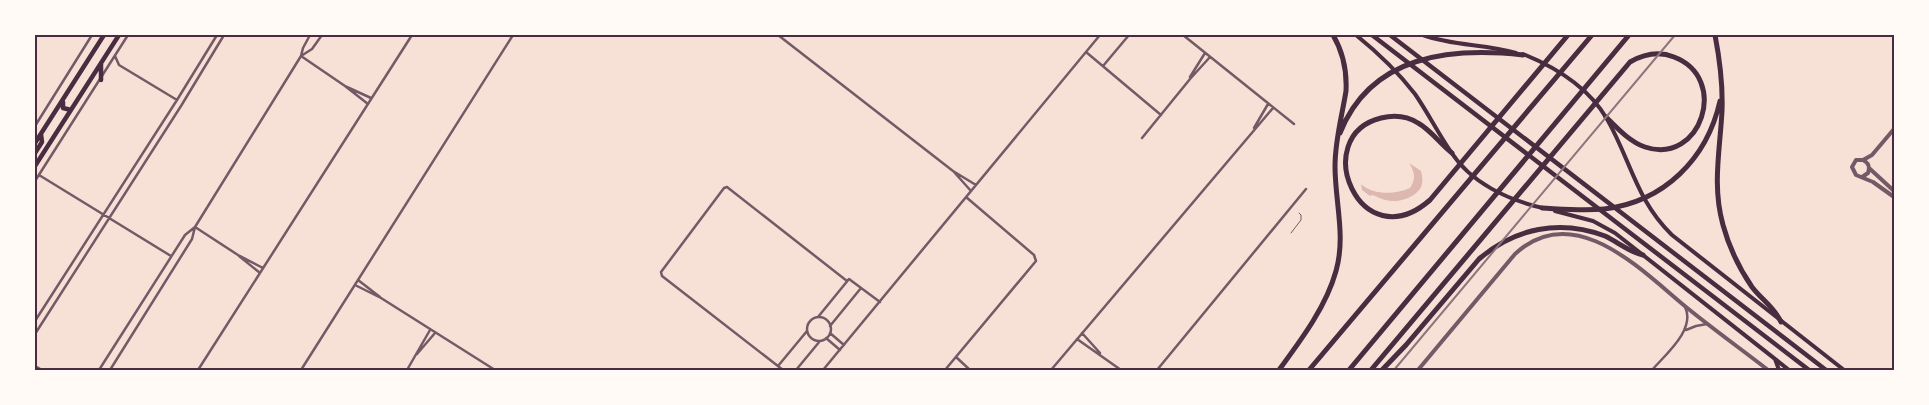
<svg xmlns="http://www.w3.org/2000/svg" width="1929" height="405" font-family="'Nunito Sans',sans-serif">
  <rect width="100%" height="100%" fill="#f7e1d7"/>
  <path fill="#dcb8b0" d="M1409,163L1421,171C1422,175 1423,180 1422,184C1420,195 1402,202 1392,201C1385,201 1378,197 1372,195L1370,196L1362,190L1361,184C1373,195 1395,195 1410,188C1416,179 1415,172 1409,163Z"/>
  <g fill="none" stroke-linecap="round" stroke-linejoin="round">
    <path stroke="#755966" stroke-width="1" d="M1291,233L1301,220V215L1299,213"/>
    <path stroke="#755966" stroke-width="2.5" d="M778,35L953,171L976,185
      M1183,35L1294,124
      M1086,52L1161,115
      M115,56L119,65L177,100
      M301,56L345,86L368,104
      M301,56L312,49L322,35
      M1103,66L1129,35
      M1190,77L1205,53
      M347,87L371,98
      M35,126L92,35
      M1254,128L1268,104
      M1142,138L1190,79L1210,57
      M954,172L971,191
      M39,175L171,256
      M35,181L128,35
      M195,227L238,255L263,268
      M239,256L260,273
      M358,280L380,297
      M355,285L381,298L495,370
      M818,317L849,279L880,302
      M807 329a12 12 0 1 1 24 0a12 12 0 1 1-24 0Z
      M35,321L177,100L217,35
      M830,326L861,288
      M1686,330L1696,326L1707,324
      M830,333L844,345
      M1082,333L1100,353
      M35,334L181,106L224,35
      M826,338L840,350
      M1077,339L1121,370
      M417,354L435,333
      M956,357L970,370
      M35,366L42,370
      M778,366L807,331
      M99,370L185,235L195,227L301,56L303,48L310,35
      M110,370L192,239L195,227
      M198,370L412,35
      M301,370L513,35
      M407,370L430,330
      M783,370L662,276L661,272L724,188L727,187L847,281
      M796,370L820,341
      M823,370L1100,35
      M945,370L1036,261L1034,255L966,197
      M1051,370L1273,108
      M1157,370L1306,189
      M1652,370C1666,354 1696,329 1685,307"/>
    <path stroke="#755966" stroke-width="4" d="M1894,129L1872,155L1863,160H1856L1852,167L1856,175L1873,182L1894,197
      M1869,168L1894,191
      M1862,177L1868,173C1870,167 1869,163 1863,160
      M1418,370L1515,254C1574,199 1641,270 1686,307C1713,329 1741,349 1768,370
      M1850,370H1851"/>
    <path stroke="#4a2c40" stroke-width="4" d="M1356,35C1377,52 1398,72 1415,94C1428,113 1438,133 1451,152C1471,183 1508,200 1543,208
      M1423,35C1453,46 1485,44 1516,53
      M1523,54C1555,67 1589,88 1607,119C1631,161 1636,200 1672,235L1844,370
      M1555,211L1593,221L1615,233L1789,370
      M1775,359L1779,370"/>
    <path stroke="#4a2c40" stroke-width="4.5" d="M1372,35L1809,370
      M1390,35L1826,370
      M101,80V64
      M63,102V108L71,110
      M35,143L104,35
      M35,153L42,142L41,134
      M35,166L119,35"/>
    <path stroke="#4a2c40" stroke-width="5" d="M1715,35C1720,61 1723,85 1722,111C1720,150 1712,186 1723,225C1729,247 1739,268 1752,287C1761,299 1775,308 1781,322
      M1340,133C1371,55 1450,47 1523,55
      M1452,153C1440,144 1431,130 1418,123C1407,116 1393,115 1381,118C1308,136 1360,261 1430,200L1568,35
      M1542,208C1562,209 1583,211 1604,209C1664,202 1707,159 1720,101
      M1279,370C1301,340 1326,307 1336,271C1346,236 1335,202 1335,166C1335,140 1342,116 1346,91C1347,71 1343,52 1333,35
      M1309,370L1592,35
      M1349,370L1629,35
      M1371,370L1630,62C1644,54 1659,51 1674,57C1730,78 1701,166 1645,147C1630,142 1617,128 1606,117
      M1382,370L1406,345L1479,259C1515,228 1560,219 1605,236C1618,242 1629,252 1643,255"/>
    <path stroke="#8f747c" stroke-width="2" d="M1394,370L1675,35"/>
  </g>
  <rect width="1929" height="405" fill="none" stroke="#fffaf5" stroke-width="72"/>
  <rect x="36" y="36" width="1857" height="333" fill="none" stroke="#4a2c40" stroke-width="2"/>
</svg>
